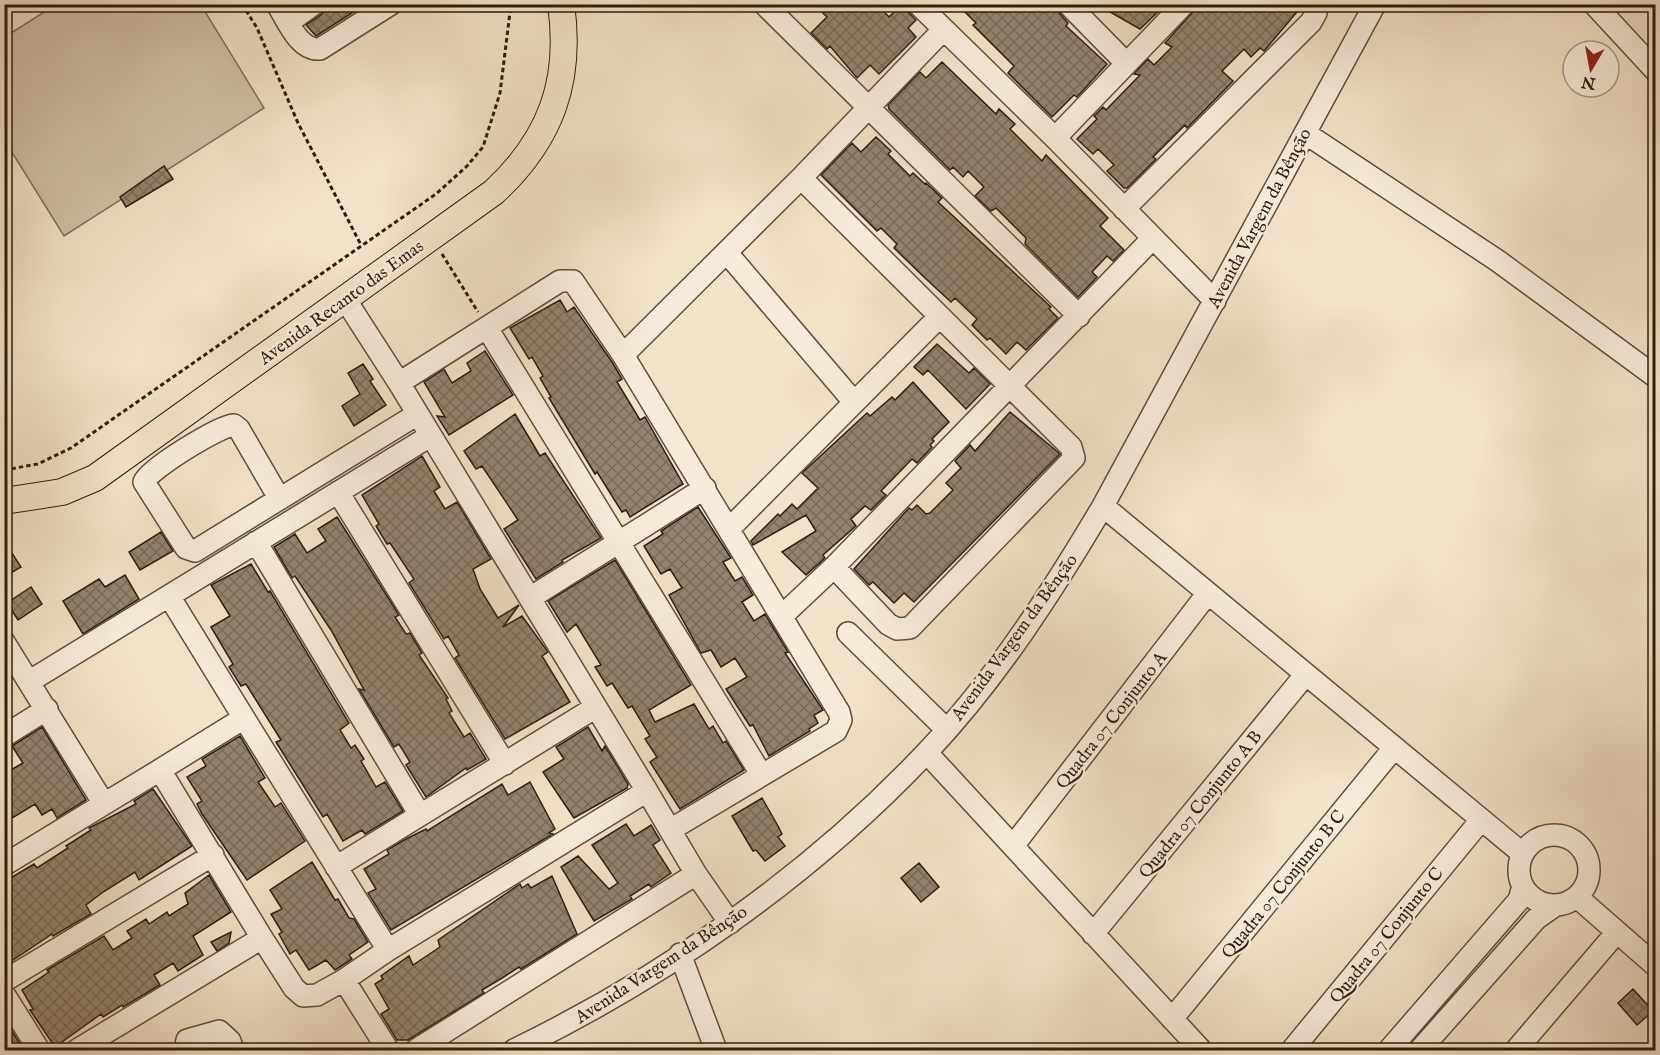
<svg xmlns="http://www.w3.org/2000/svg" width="1660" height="1055" font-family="'IM FELL English',serif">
  <defs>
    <pattern id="building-cross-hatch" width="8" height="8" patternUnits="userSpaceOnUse" patternTransform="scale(1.5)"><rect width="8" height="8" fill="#928470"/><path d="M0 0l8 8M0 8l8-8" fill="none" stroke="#776b5a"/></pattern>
  </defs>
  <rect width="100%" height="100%" fill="#f2e2c9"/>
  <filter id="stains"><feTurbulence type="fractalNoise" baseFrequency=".00333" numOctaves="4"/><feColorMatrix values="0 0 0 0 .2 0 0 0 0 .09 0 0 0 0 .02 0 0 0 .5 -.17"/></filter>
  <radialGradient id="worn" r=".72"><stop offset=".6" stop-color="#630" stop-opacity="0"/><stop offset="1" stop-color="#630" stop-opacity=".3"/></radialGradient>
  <path fill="#d0c1a9" stroke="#7e705c" stroke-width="1.5" d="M55,5H201L264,108L64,236L5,141V37Z"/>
  <path fill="url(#building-cross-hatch)" stroke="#2b1e0f" stroke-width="1.5" d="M326,4H366L316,36L306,25L322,14Z
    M814,4H877L889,17L901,5L916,20L908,28L916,37L879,74L870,65L857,78L830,46L827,49L811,33L827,17Z
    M957,4H1052L1068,23L1066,26L1107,64L1077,97L1074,95L1052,117L1008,73L1014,66L973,25L976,23Z
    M1096,4H1166L1140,29Z
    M1200,4L1302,6L1264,51L1260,48L1251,57L1244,49L1222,71L1233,81L1187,128L1185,125L1153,157L1156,159L1127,188H1124L1107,171L1114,165L1098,149L1093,154L1077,139L1097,119L1094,116L1103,107L1106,110L1140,75L1134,74L1148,59L1154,65L1172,47L1165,43Z
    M942,62L996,114L999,109L1015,124L1010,129L1042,161L1046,155L1108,218L1100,226L1124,250L1113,261L1107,256L1092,272L1097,277L1078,297L1025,244L1026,238L996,208L991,211L975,196L984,187L968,171L963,177L953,167L950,170L889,109L888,105L920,72L926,78Z
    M876,137L891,151L888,154L910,176L913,173L925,184L926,183L942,198L938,202L1051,307L1049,309L1058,318L1026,350L1017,342L1006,354L990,338L987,340L972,325L977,319L955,298L951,302L925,278L894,248L897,244L881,228L877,231L821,175L852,143L861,152Z
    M164,166L173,179L126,207L120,197Z
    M560,300L567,312L574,307L612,362L622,379L617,382L640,420L645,417L683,484L630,517L626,510L622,512L597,472L595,474L549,398L551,397L540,378L543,376L532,357L529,359L510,328Z
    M937,344L969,373L974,368L990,384L966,409L928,370L923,375L914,367Z
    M485,351L513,395L449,435L437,416L445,417L424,382L444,369L452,383L471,371L467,363Z
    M363,364L373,379L370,381L386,405L354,426L342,406L360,394L348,373Z
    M913,382L949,422L932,439L934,441L930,445L932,447L917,463L912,459L881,491L886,495L871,510L865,506L851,519L856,526L823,555L825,558L806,575L782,552L816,531L806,515L753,545L751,541L778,514L780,516L792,504L797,509L818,488L802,473L867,413L870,416L892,397L895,400Z
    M1010,412L1060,454L914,602L904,593L894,603L873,582L869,585L854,569L909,508L912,510L917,505L926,514L930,513L953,490L946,483L961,468L955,461L970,445L975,451Z
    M515,414L540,456L545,453L601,538L562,560L563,562L536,579L504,529L518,520L482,466L476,469L464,451Z
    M422,456L440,487L434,491L445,509L457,502L491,559L473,569L480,589L498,618L519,605L503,627L522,616L548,652L542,656L570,702L505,739L455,658L459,655L448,636L444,639L409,583L414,579L390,543L387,544L376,526L379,524L362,495Z
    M698,507L731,558L723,562L735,581L742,577L753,595L742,602L754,621L765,614L788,652L785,653L823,710L814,715L818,723L809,729L810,731L769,756L753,725L750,726L726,689L747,677L735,658L721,667L711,650L701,653L669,595L682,588L670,569L661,574L644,546L663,534L661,531Z
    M337,517L399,615L395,617L406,634L410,633L422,653L419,655L448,698L446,699L452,711L449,713L464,737L470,733L486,759L467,770L466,768L426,797L406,765L410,762L399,744L394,747L359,689L364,690L331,630L295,576L292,578L274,547L295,534L307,553L326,541L318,529Z
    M161,532L173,551L140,570L129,552Z
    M4,541L21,567L4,577Z
    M615,560L691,685L649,710L655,722L694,704L709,729L713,726L723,743L726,741L744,770L680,809L650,762L657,757L645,739L650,736L632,706L628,708L612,683L607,686L595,667L601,665L576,624L567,632L548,601Z
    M251,564L268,592L270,591L349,723L340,730L351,748L355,745L364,759L361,761L376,787L385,782L403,811L365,834L362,830L343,841L327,814L323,817L276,742L281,740L246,684L241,686L229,667L233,664L211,627L230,616L211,585Z
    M125,575L139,599L83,634L63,601L99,579L105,587Z
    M31,587L42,604L18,620L7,603Z
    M42,727L86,800L57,818L52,809L42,815L35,804L4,823V774L23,763L12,746Z
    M588,727L602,751L605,746L628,784L627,788L574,818L543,772L564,759L556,747Z
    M240,736L265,778L258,782L275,807L281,803L305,841L247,880L202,814L197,804L202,801L187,777L206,766L202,759Z
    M530,782L555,829L549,833L553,834L391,930L368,893L376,889L364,869L389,854L387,850L406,839L426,829L427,831L502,784L508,795Z
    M153,789L192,846L139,880L135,872L103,892L86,905L91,914L53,936L52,934L4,966V936L9,933L4,926V910L9,907L4,900V882L34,864L37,868L68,848L66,846L91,830L89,828L136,804L134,801Z
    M762,798L778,826L782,834L778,837L785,846L765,861L756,850L753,851L732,816Z
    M626,824L634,836L651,825L660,840L653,845L671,873L651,887L649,884L630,896L632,899L594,921L561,867L578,856L609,889L618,883L592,845Z
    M312,862L335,900L338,899L349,918L354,919L368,942L349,955L352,959L335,970L326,960L309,970L296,950L290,954L279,934L282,932L271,914L282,909L270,890Z
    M919,863L939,887L921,902L901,878Z
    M209,875L231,912L193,936L203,955L178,971L173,963L154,975L160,985L123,1007L122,1005L103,1017L101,1014L55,1047L36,1019L30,1010L33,1009L22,990L49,972L47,970L104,936L113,950L132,938L127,931L146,919L149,924L167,912L169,916L188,904L185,893Z
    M552,876L577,934L521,969L519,967L502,978L482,990L484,993L408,1040H397L381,1014L389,1009L375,984L383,979L381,976L409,956L413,965L440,947L438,940L520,884L522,888L528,884L531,888Z
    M231,932L229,943L217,951L211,942Z
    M1633,989L1653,1011L1637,1025L1618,1003Z
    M4,1019L24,1050H4Z"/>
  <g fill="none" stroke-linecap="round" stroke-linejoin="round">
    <defs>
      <path id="minor" d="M277,4C287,20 299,51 320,49L391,4
        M764,4L1079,316
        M918,4L1055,138L1215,301
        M1068,4L1125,62
        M1594,4L1656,71
        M289,22L314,4
        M1305,133L1498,261L1656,377
        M1055,138L1184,4
        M801,178L1071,447L1074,458L910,628L897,629L888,624L834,567
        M1124,209L1311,22L1316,13L1315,4
        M727,253L854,402
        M345,299L399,383L647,791
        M487,328L761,774
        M623,355L801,178L943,30
        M399,383L560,281H573L623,355L839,712L841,720L836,731L670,830
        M338,492L505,764
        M279,498L239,429L234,425C219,426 149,469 144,482L186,548L195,551L416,415
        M1103,506L1523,854
        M730,528L939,317
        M256,542L420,815
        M530,598L705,488
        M783,615L834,567L1152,239
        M848,633L947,730
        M4,642L104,804L160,770L262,938L294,988L303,996L317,995L344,980L388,950L647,791L696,874L730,923
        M30,681L430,436
        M244,718L388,950
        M4,736L47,709
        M927,753L1201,1050
        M160,770L244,718L169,596
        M1519 870a35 35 0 1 1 70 0a35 35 0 1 1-70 0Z
        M1013,846L1208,593
        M4,865L104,804
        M336,867L596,707
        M1577,897L1656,966
        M1093,934L1306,674
        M680,954L716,1050
        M344,980L388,1050
        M4,981L213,855
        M4,994L39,1050
        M1172,1019L1394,748
        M77,1050L262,938
        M185,1050L187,1040L219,1031L230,1041L233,1050
        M416,1050L696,874
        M514,1050C666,976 810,876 927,752C996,679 1052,592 1103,506L1375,4
        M1292,1050L1481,820
        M1389,1050L1519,900L1523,886
        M1420,1050L1536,919L1556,905
        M1516,1050L1617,932"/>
      <path id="major" d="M4,501L62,492L95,478L494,192C551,139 572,81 561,4"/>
    </defs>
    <use href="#minor" stroke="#5d4f3e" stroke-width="24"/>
    <use href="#major" stroke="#2b1e0f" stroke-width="28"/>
    <path stroke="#2b1e0f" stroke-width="3" stroke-dasharray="4.5 3" stroke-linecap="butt" d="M242,4L257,28L298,123L361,245
      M442,254L478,312
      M4,470L38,464L71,448L436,194L467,166L483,147L500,93L511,4"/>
    <use href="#minor" stroke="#f7ecdc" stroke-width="21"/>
    <use href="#major" stroke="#f2e2c9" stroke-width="26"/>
  </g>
  <g text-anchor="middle" stroke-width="4.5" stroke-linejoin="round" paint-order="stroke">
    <g font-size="18" fill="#2b1e0f" stroke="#f7ecdc">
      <text transform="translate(1259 218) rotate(-62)" y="6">Avenida Vargem da Bênção</text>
      <text transform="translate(341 302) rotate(-36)" y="6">Avenida Recanto das Emas</text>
      <text transform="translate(1014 637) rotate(-54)" y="6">Avenida Vargem da Bênção</text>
      <text transform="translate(1111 720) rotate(-52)" y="6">Quadra 07 Conjunto A</text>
      <text transform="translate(1200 804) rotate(-51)" y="6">Quadra 07 Conjunto A B</text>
      <text transform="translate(1283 884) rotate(-51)" y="6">Quadra 07 Conjunto B C</text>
      <text transform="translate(1386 935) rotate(-51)" y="6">Quadra 07 Conjunto C</text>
      <text transform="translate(661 964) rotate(-33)" y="6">Avenida Vargem da Bênção</text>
    </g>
  </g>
  <rect width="1660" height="1055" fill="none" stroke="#f2e2c9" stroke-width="24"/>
  <rect x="6" y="6" width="1648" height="1043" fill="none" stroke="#2b1e0f" stroke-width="3"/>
  <rect x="12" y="12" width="1636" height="1031" fill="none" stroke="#2b1e0f" stroke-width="1.5"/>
  <g transform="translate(1591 69) rotate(190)"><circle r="28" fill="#f7ecdc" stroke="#a59a8a" stroke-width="1.5"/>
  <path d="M0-4.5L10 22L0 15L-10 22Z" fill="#8f2418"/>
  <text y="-9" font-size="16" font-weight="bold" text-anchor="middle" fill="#2b1e0f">N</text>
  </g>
  <rect width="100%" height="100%" filter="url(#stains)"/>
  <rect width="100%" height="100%" fill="url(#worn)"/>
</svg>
